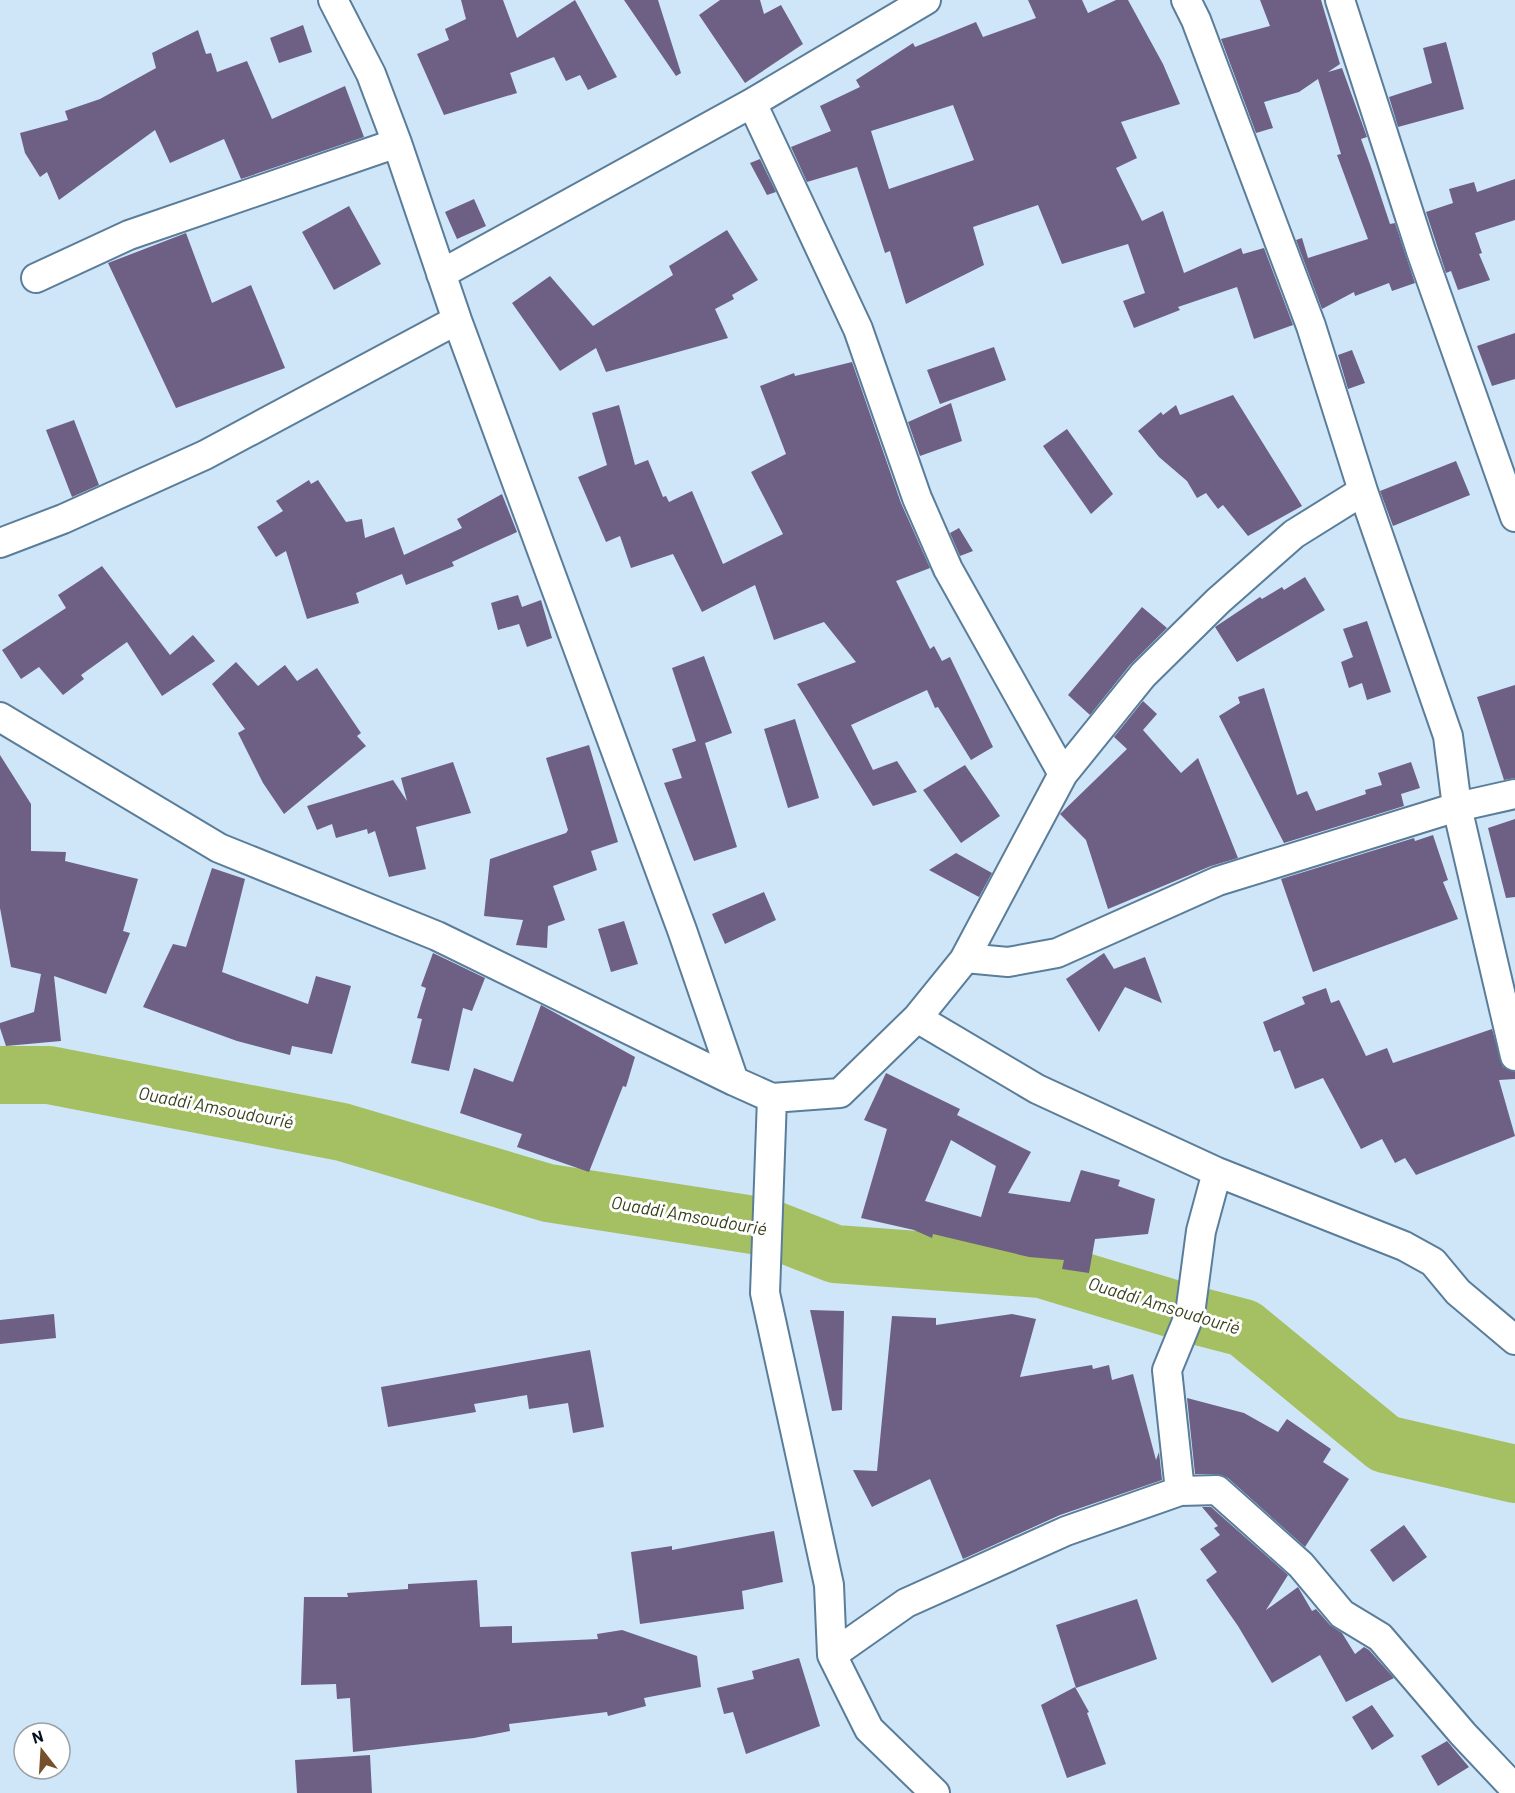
<svg xmlns="http://www.w3.org/2000/svg" width="1515" height="1793" font-family="Barlow,sans-serif">
  <rect width="100%" height="100%" fill="#cfe6f9"/>
  <g fill="none" stroke-linecap="round" stroke-linejoin="round">
    <path stroke="#a4c062" stroke-width="58" d="M0,1075H49L342,1132L548,1193L766,1227L835,1254L1041,1269L1190,1314L1244,1328L1385,1444L1515,1474"/>
  </g>
  <path fill="#6e5f84" fill-rule="evenodd" d="M461,0H503L517,38L575,0L617,77L588,90L580,75L566,81L554,57L510,73L517,93L444,115L417,54L449,40L445,29L466,19Z
    M624,0H658L681,73L676,76Z
    M720,0H760L764,14L781,5L803,44L745,83L699,15Z
    M1028,0H1082L1088,13L1116,0H1128L1163,64L1180,104L1121,122L1137,158L1116,168L1142,221L1163,211L1184,273L1241,248L1243,254L1264,248L1293,325L1254,339L1237,287L1178,307L1180,310L1134,328L1123,301L1145,293L1128,244L1062,264L1038,205L973,227L984,265L906,304L890,251L885,253L857,167L807,182L791,147L831,131L820,106L860,87L856,80L913,43L915,47L976,22L983,37L1036,18ZM953,105L974,160L889,189L871,131Z
    M1260,0H1321L1340,64L1328,72L1342,68L1367,137L1361,139L1370,164L1390,224L1395,223L1415,283L1392,291L1389,283L1355,296L1354,292L1322,309L1296,240L1302,238L1308,258L1368,239L1337,155L1341,154L1318,79L1299,92L1264,102L1273,128L1256,133L1221,39L1270,26Z
    M303,25L312,52L279,63L270,38Z
    M198,30L206,54L211,53L217,72L247,61L272,119L345,86L364,137L241,179L224,139L170,163L155,130L59,200L47,172L40,177L25,153L20,133L68,120L65,111L100,99L156,68L152,53Z
    M1446,42L1464,109L1398,127L1389,97L1432,83L1423,48Z
    M760,159L776,192L767,195L750,163Z
    M1515,179V220L1475,233L1482,253L1479,254L1490,280L1458,290L1451,271L1446,273L1426,212L1453,203L1449,189L1474,182L1477,192Z
    M474,199L486,226L457,239L445,212Z
    M349,206L381,264L334,290L302,232Z
    M727,230L758,280L732,295L734,299L715,309L728,338L606,372L596,348L560,371L512,303L550,276L593,326L673,275L669,266Z
    M186,233L212,303L251,285L285,368L176,408L108,263Z
    M1515,333V379L1492,386L1477,346Z
    M994,347L1006,380L940,404L927,370Z
    M1352,350L1365,383L1348,389L1338,355Z
    M852,362L901,503L930,568L896,581L930,649L934,646L942,661L950,657L993,747L971,760L938,707L935,708L927,690L851,725L873,770L897,761L917,792L873,806L797,684L856,662L824,622L774,640L755,585L702,612L673,554L631,568L620,536L606,542L578,477L607,465L592,413L619,405L635,465L648,460L663,497L666,496L669,502L692,491L723,564L783,534L751,472L786,454L760,386L794,373L795,376Z
    M1233,395L1302,506L1248,536L1223,505L1218,509L1206,493L1197,498L1187,481L1159,457L1138,431L1161,412L1163,415L1176,405L1180,415Z
    M951,403L962,441L920,456L908,422Z
    M74,420L99,485L72,497L46,430Z
    M1067,429L1113,494L1091,514L1043,446Z
    M1456,461L1470,495L1393,526L1380,491Z
    M309,480L311,484L318,480L346,522L362,519L365,538L394,527L404,555L462,528L457,519L502,494L517,532L452,562L454,566L406,585L402,574L356,593L359,603L307,619L286,551L276,557L257,527L283,511L276,501Z
    M959,528L973,551L960,556L950,533Z
    M102,566L170,655L193,635L215,661L162,696L127,642L81,675L84,679L63,695L39,667L21,679L2,650L66,608L58,595Z
    M1305,577L1325,610L1237,662L1215,627L1260,597L1262,599L1282,587L1284,590Z
    M518,595L522,607L541,600L552,638L527,647L519,624L498,630L491,603Z
    M1142,607L1167,628L1130,665L1090,715L1068,695Z
    M1367,621L1391,692L1367,700L1362,683L1349,688L1341,662L1353,657L1343,629Z
    M704,656L732,733L705,743L737,847L694,861L664,783L682,778L672,749L696,741L672,668Z
    M236,662L258,686L285,665L297,681L317,668L361,733L357,736L366,746L284,814L263,783L238,733L245,729L212,684Z
    M1515,685V778L1504,780L1477,697Z
    M1264,688L1297,795L1307,791L1316,811L1366,794L1365,790L1382,785L1378,773L1411,762L1420,788L1401,794L1404,806L1284,843L1219,716L1240,703L1238,697Z
    M1143,701L1157,714L1143,730L1181,773L1198,758L1238,858L1211,866L1108,909L1086,840L1060,814L1127,749L1114,737Z
    M795,719L819,798L788,808L764,729Z
    M589,745L618,842L591,851L597,870L553,886L565,920L548,926L547,948L516,945L523,920L484,916L490,859L566,833L568,830L546,758Z
    M0,755L31,804V851L66,852L65,861L138,879L123,931L130,933L106,994L54,976L61,1041L6,1046L0,1028V1023L34,1012L41,974L11,967L0,908Z
    M453,762L471,813L416,827L426,869L389,877L375,831L368,834L367,829L336,838L332,824L317,830L307,806L393,780L407,801L401,778Z
    M965,765L1000,816L961,843L923,790Z
    M1515,819V897L1506,898L1488,828Z
    M1433,835L1448,880L1443,882L1458,919L1313,972L1281,879L1414,838L1415,841Z
    M956,853L992,873L979,897L929,870Z
    M212,868L245,879L222,972L308,1004L316,976L351,986L332,1054L292,1046L290,1055L237,1041L143,1007L173,944L186,947Z
    M764,892L776,920L725,944L712,914Z
    M624,921L638,964L611,972L598,929Z
    M433,953L485,978L472,1011L463,1008L449,1071L411,1063L422,1019L417,1018L426,988L421,986Z
    M1104,953L1114,969L1145,957L1162,1003L1125,987L1099,1032L1066,979Z
    M1326,988L1331,1003L1339,1000L1366,1056L1387,1048L1393,1063L1492,1029L1503,1067L1515,1072V1079L1499,1080L1515,1136L1416,1175L1405,1158L1395,1163L1382,1139L1361,1149L1323,1078L1295,1089L1280,1050L1274,1052L1263,1022L1305,1004L1302,997Z
    M541,1005L635,1057L626,1087L623,1086L589,1172L517,1147L522,1134L460,1113L474,1068L513,1082Z
    M886,1073L960,1109L957,1115L1031,1152L1008,1193L1070,1202L1081,1170L1120,1180L1118,1186L1155,1199L1148,1234L1095,1239L1089,1273L1062,1269L1064,1260L1029,1257L933,1234L932,1238L914,1230L861,1218L887,1129L864,1120ZM951,1140L996,1166L981,1217L925,1201Z
    M810,1310L844,1311L842,1410L832,1411Z
    M54,1314L56,1338L0,1344V1320Z
    M1012,1314L1036,1319L1020,1377L1092,1365L1093,1369L1109,1365L1112,1380L1133,1374L1156,1460L1159,1452L1162,1480L1060,1515L963,1559L930,1479L872,1507L853,1470L877,1471L892,1316L936,1318V1325Z
    M590,1350L604,1427L573,1433L568,1403L529,1409L527,1395L474,1404L476,1412L388,1427L381,1387Z
    M1187,1398L1244,1413L1278,1432L1287,1419L1331,1449L1323,1462L1349,1479L1305,1547L1228,1478L1217,1474H1195Z
    M1202,1507H1211L1288,1575L1266,1610L1298,1587L1312,1611L1316,1609L1330,1625L1342,1633L1355,1654L1364,1647L1369,1650L1394,1678L1346,1702L1320,1655L1272,1683L1238,1626L1206,1580L1217,1572L1200,1549L1220,1535L1214,1528L1218,1526Z
    M1404,1525L1427,1557L1393,1582L1370,1550Z
    M774,1531L783,1582L742,1591L744,1609L640,1624L631,1552L672,1546V1550Z
    M477,1580L480,1627L512,1626V1643L598,1639L597,1634L622,1630L697,1656L701,1687L644,1698L646,1706L608,1716L607,1712L509,1724L510,1731L474,1738L353,1752L350,1698L337,1699L336,1684L301,1685L304,1597H348L347,1593L408,1589V1584Z
    M1137,1599L1157,1659L1076,1688L1056,1625Z
    M799,1658L820,1726L746,1754L733,1712L724,1714L717,1688L754,1679L752,1671Z
    M1075,1687L1089,1712L1087,1713L1106,1764L1067,1778L1041,1705Z
    M1372,1705L1394,1736L1372,1750L1352,1717Z
    M1447,1741L1469,1767L1438,1786L1421,1756Z
    M370,1755L372,1793H297L295,1760Z"/>
  <g fill="none" stroke-linecap="round" stroke-linejoin="round">
    <defs>
      <path id="minor" d="M333,0L371,74L397,143L457,320L682,930L734,1081L772,1098L840,1093L917,1018L964,960L1063,774L1143,675L1218,601L1294,534L1363,491
        M1186,0L1196,20L1311,326L1363,491L1448,736L1457,807L1515,1056
        M1340,0L1421,251L1515,517
        M752,103L858,329L917,498L948,569L1063,774
        M441,274L752,103L926,0
        M36,278L129,235L397,143
        M0,543L63,519L205,455L457,320
        M0,717L219,848L437,936L734,1081
        M965,958L1008,962L1057,953L1218,881L1457,807L1515,794
        M917,1018L1037,1089L1217,1172L1404,1246L1433,1262L1458,1292L1515,1340
        M772,1098L765,1293L829,1585L832,1655L869,1729L935,1793
        M1180,1491L1167,1370L1190,1314L1201,1231L1217,1172
        M832,1655L906,1603L1066,1531L1180,1491L1217,1490L1301,1565L1342,1614L1380,1637L1463,1734L1515,1789"/>
    </defs>
    <use href="#minor" stroke="#5a7d9a" stroke-width="32"/>
    <use href="#minor" stroke="#fff" stroke-width="28"/>
  </g>
  <g text-anchor="middle" stroke-width="6" stroke-linejoin="round" paint-order="stroke">
    <g font-size="18" font-style="italic" fill="#36411a" stroke="#fff">
      <text transform="translate(216 1108) rotate(11)" y="6">Ouaddi Amsoudourié</text>
      <text transform="translate(689 1216) rotate(10)" y="6">Ouaddi Amsoudourié</text>
      <text transform="translate(1164 1306) rotate(17)" y="6">Ouaddi Amsoudourié</text>
    </g>
  </g>
  <g transform="translate(42 1751) rotate(343)"><circle r="28" fill="#ffffff" stroke="#9ba1a5" stroke-width="1.5"/>
  <path d="M0-4.5L10 22L0 15L-10 22Z" fill="#76502c"/>
  <text y="-9" font-size="16" font-weight="bold" text-anchor="middle" fill="#06131e">N</text>
  </g>
</svg>
